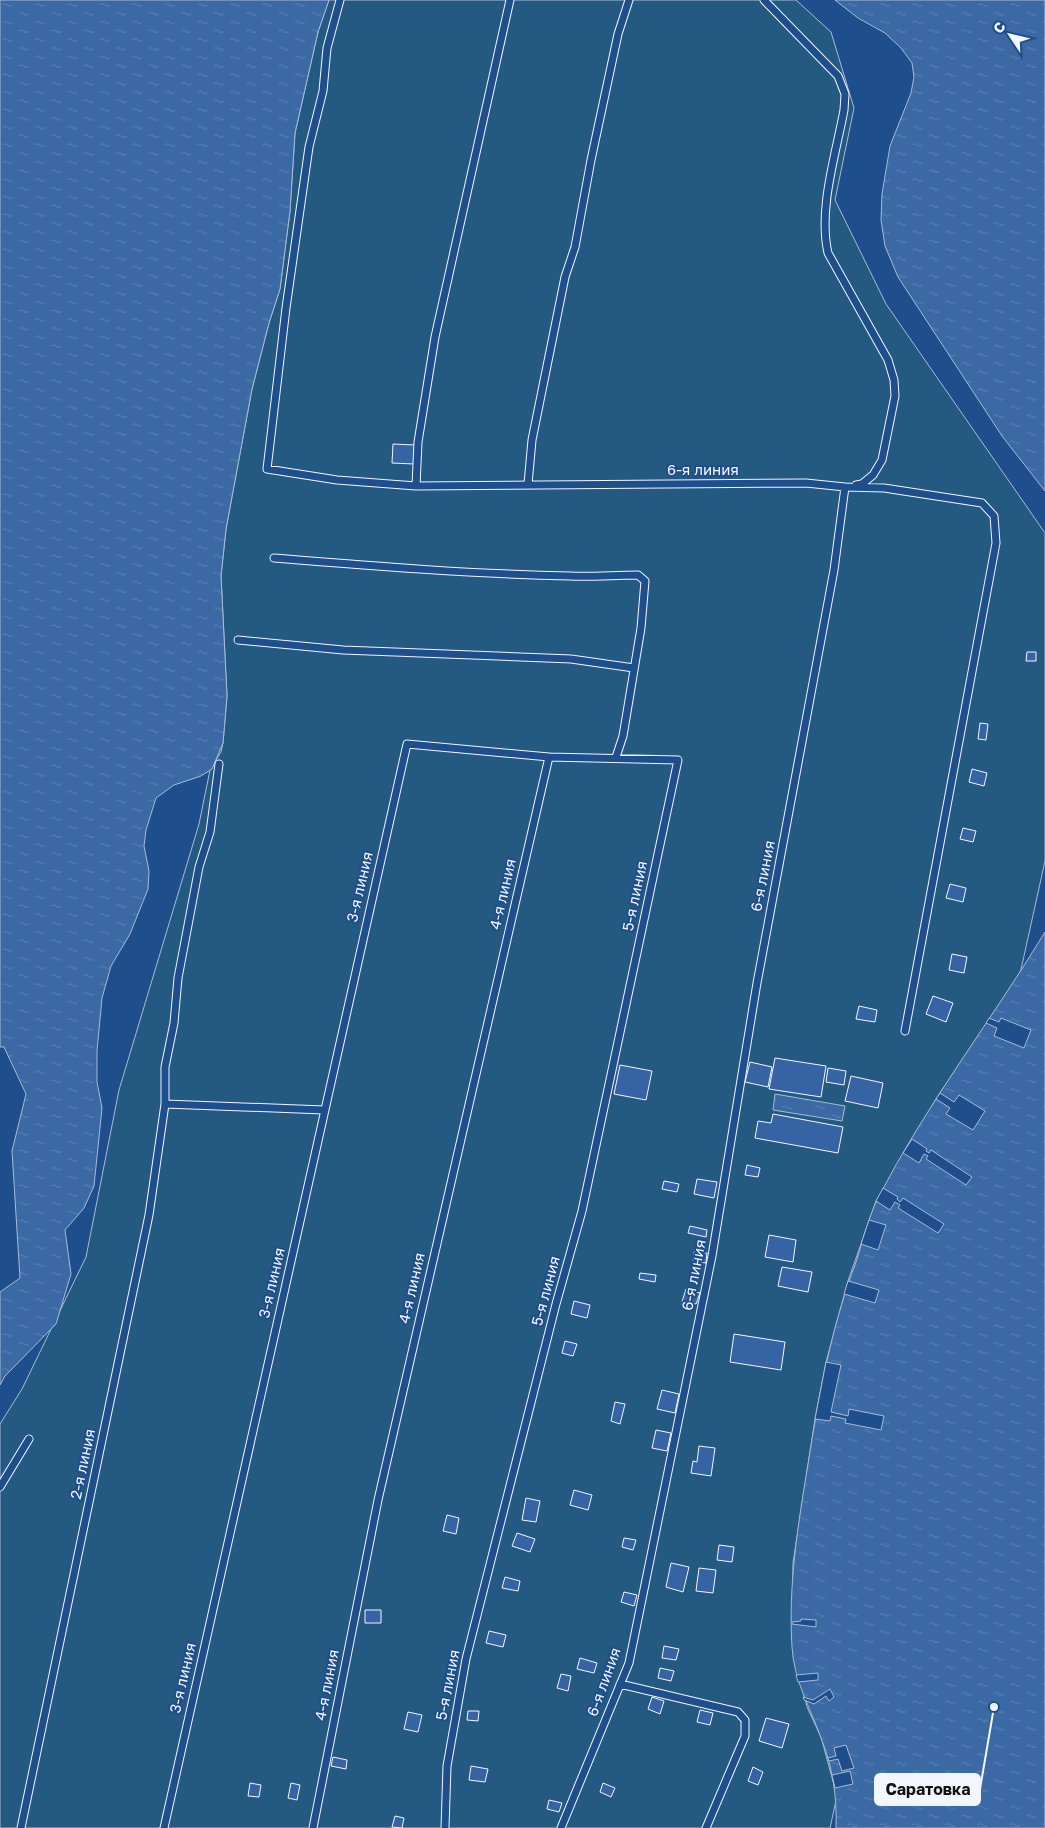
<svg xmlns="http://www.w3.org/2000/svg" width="1045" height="1828" font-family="'Golos Text',sans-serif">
  <defs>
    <pattern id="water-ripples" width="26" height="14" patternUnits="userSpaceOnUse" patternTransform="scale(1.25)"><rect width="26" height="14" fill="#3b69a3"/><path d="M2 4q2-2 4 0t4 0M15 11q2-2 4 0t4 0" fill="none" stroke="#587fb1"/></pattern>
  </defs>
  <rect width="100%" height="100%" fill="#1f4e8c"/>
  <path fill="#245a82" stroke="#a8bbd7" d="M329,0H796L831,32L854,108L835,200L886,304L1045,533V861L1020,974L936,1099L876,1201L848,1281L826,1362L815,1419L793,1563L792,1637L807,1707L821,1737L837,1796L830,1828H0V1424L22,1389L86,1257L119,1090L199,824L210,770L221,752L223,743L227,696L221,576L226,529L252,389L269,323L280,289L290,211L295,133L318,32Z"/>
  <path fill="url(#water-ripples)" stroke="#a8bbd7" d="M0,0H329L318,32L295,133L290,211L280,289L269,323L252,389L226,529L221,576L227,696L223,743L212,769L201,776L174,785L156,798L146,830L144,846L149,871L148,889L130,934L111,966L102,998L97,1051V1082L102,1108L94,1186L84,1208L65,1230L71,1274L56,1324L5,1376L0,1385V1292L20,1278L12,1151L26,1094L4,1047H0Z
    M835,0H1045V491L1002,436L898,277L885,246L881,220L882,194L890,146L911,93L914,77L912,63L901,48L885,33L858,18Z
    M1045,932V1828H836C837,1796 833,1768 821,1738C810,1707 794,1681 792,1647C788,1585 798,1525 808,1464C819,1395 831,1328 856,1262C863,1241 868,1218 878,1198C926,1105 991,1021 1045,932Z
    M775,1094L845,1106L842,1121L773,1110Z"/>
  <path fill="#1f4e8c" stroke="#a8bbd7" d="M989,1018L999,1022L1001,1018L1031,1030L1024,1048L994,1036L997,1028L986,1023Z
    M940,1093L954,1102L959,1095L985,1111L973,1130L946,1114L950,1108L936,1099Z
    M912,1139L927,1149L926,1151L929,1153L931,1150L972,1177L966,1185L926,1159L928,1156L924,1154L919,1163L903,1153Z
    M883,1188L898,1197L897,1199L900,1202L903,1198L944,1224L938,1233L898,1208L900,1205L895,1202L890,1210L876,1201Z
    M869,1220L886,1225L878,1250L861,1244Z
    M848,1281L879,1290L875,1303L844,1294Z
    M826,1362L841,1365L831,1412L848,1416L849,1409L884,1416L881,1430L845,1423L846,1419L831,1416L830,1421L815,1419Z
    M801,1619L816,1620V1627L792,1624V1622L801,1621Z
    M818,1673V1680L798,1682L796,1675Z
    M830,1689L834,1697L829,1701L826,1696L814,1704L804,1700L803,1697L813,1700Z
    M846,1745L854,1768L842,1771L838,1759L829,1761L828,1758L836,1756L834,1748Z
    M850,1771L853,1784L835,1788L832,1775Z"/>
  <path fill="#3563a3" stroke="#f2f6ff" d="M393,444L415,445L414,464L392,463Z
    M1027,652H1036V661H1026Z
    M980,723L988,724L986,740L978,739Z
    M972,769L987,773L984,786L969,782Z
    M963,828L976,831L973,842L960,839Z
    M950,884L966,888L963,902L946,898Z
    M952,954L967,957L964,973L949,970Z
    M933,996L953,1003L946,1022L926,1014Z
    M859,1006L877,1010L875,1022L856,1019Z
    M775,1058L826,1066L821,1097L769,1089Z
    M750,1062L772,1067L768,1087L745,1082Z
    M620,1065L652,1071L646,1100L614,1094Z
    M828,1068L846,1071L844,1085L826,1082Z
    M851,1076L883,1083L878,1108L845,1101Z
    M773,1114L843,1127L838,1153L755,1138L758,1121L771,1123Z
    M747,1165L760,1168L758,1177L745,1175Z
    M697,1179L717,1182L714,1198L694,1194Z
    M664,1181L679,1184L677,1192L662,1189Z
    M690,1226L707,1230L706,1237L688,1233Z
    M769,1235L796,1240L793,1262L765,1257Z
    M694,1252L707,1253L706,1263L693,1261Z
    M782,1267L812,1272L808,1292L778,1286Z
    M640,1273L656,1275L655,1282L639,1279Z
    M686,1289L700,1293L696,1304L692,1303L691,1307L681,1305Z
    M574,1301L590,1305L587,1318L571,1314Z
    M734,1334L785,1342L781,1370L730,1362Z
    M565,1341L577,1344L573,1356L562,1353Z
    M662,1390L679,1394L675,1413L657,1409Z
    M615,1402L625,1404L620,1424L611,1421Z
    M656,1430L671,1433L667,1451L652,1448Z
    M699,1446L715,1448L711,1476L691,1473L693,1461L697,1462Z
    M574,1490L592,1495L588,1510L570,1505Z
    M526,1498L540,1501L536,1522L522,1520Z
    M447,1515L459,1518L456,1534L443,1531Z
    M517,1533L535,1539L530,1552L512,1546Z
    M624,1538L636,1540L633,1550L622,1547Z
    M719,1545L734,1547L732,1562L717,1560Z
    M671,1563L689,1567L683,1592L666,1587Z
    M699,1568L716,1570L713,1593L696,1591Z
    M505,1577L520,1581L518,1591L502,1588Z
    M624,1592L637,1595L634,1606L621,1602Z
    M365,1610H381V1623H365Z
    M489,1631L506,1635L503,1647L486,1643Z
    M664,1646L679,1649L676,1660L662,1658Z
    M580,1658L597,1663L594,1673L577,1669Z
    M660,1668L674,1671L671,1681L658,1678Z
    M561,1674L571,1676L568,1691L557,1688Z
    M652,1697L664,1701L660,1714L648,1709Z
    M700,1710L713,1713L710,1725L697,1722Z
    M468,1711H479L478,1721L467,1720Z
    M408,1712L422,1715L418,1732L404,1729Z
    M766,1718L789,1724L782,1748L759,1741Z
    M333,1757L347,1760L346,1769L331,1766Z
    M471,1766L488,1769L485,1782L469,1780Z
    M753,1767L763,1772L758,1785L748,1781Z
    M250,1783L261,1785L259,1797L248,1796Z
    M291,1783L300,1785L297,1800L288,1798Z
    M603,1783L615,1788L611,1797L600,1792Z
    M549,1800L562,1803L559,1812L547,1809Z
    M395,1816L404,1818L402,1828L392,1827Z"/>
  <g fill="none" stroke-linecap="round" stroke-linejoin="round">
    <defs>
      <path id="service" d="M340,0L327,48L323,91L309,147L286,308L267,469L337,480L416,486L806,483L845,487L834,570L757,983L712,1256L629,1663L561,1828
        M764,0L838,76L845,94L844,110C836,154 818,209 828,253L888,360L894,380L895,396L882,460L873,475L862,484L856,485
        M528,484L532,440L565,277L575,247L591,160L618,34L629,0
        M416,486L418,442L435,337L510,0
        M845,487L884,488L982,503L994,516L996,543L905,1031
        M274,558C373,566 471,574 570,576C592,577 615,575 638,575L645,581L641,628L623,736L616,757
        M238,640L343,650L571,659L634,668
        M165,1104L324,1110
        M0,1487L29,1439
        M620,1684L738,1712L745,1720V1736L706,1828
        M21,1828L149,1215L165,1104V1067L174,1023L178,978L199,867L210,832L219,764
        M164,1828L407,744L549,757L678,760L582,1211L556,1304L466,1659L447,1766L445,1828
        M313,1828L378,1500L549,757"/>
    </defs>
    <use href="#service" stroke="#f2f6ff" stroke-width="9"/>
    <use href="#service" stroke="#1f4e8c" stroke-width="7"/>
  </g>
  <g text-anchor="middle" stroke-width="4" stroke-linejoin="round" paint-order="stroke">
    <g font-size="15" fill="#f2f6ff" stroke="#1f4e8c">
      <text x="703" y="475">6-я линия</text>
      <text transform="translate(763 876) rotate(-79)" y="5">6-я линия</text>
      <text transform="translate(360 887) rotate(-77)" y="5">3-я линия</text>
      <text transform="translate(503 894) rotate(-77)" y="5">4-я линия</text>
      <text transform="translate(635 896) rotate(-78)" y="5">5-я линия</text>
      <text transform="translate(694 1275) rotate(-79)" y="5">6-я линия</text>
      <text transform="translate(272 1283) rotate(-77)" y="5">3-я линия</text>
      <text transform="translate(412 1288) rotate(-77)" y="5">4-я линия</text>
      <text transform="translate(546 1291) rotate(-75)" y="5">5-я линия</text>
      <text transform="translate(83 1464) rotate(-78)" y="5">2-я линия</text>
      <text transform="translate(183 1678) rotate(-77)" y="5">3-я линия</text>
      <text transform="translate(604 1682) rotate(-70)" y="5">6-я линия</text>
      <text transform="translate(327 1685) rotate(-79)" y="5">4-я линия</text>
      <text transform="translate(448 1685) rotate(-79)" y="5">5-я линия</text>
    </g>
  </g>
  <path fill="none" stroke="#f2f6ff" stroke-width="2" d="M994 1707L980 1789"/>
  <circle fill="#f2f6ff" stroke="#1f4e8c" stroke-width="2" cx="994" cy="1707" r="5"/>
  <rect fill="#f2f6ff" stroke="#f2f6ff" stroke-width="2" x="875" y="1774" width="105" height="31" rx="5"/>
  <g font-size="16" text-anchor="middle" font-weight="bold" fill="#111">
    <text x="928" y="1795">Саратовка</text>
  </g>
  <g transform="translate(1010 35) rotate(305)" stroke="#1f4e8c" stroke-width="4" paint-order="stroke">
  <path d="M0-4L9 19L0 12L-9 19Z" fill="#f2f6ff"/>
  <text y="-8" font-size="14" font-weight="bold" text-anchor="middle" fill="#f2f6ff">С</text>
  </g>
</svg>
